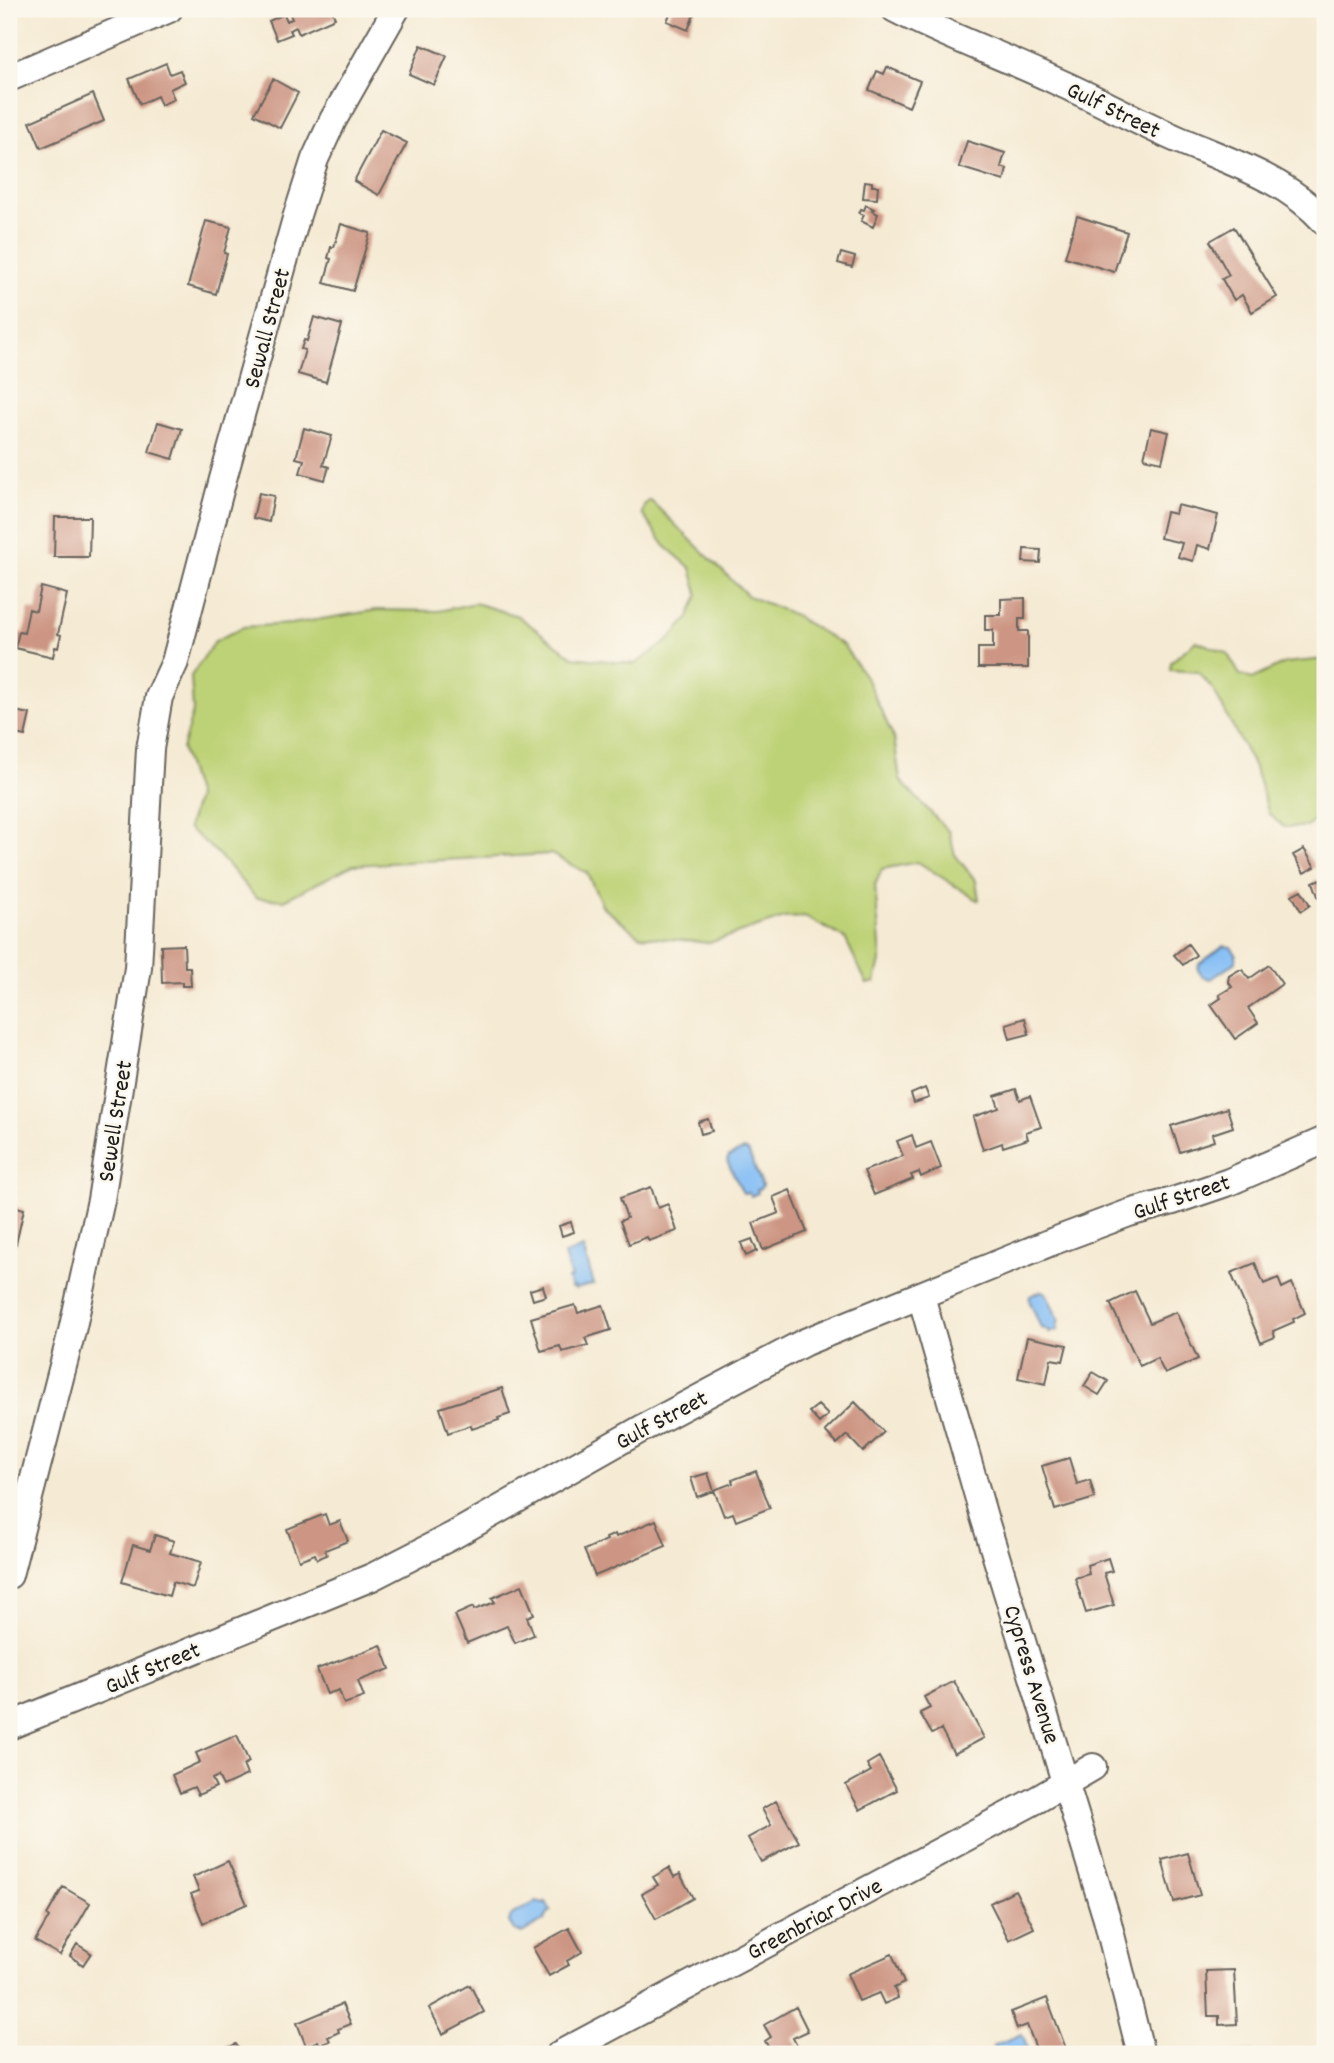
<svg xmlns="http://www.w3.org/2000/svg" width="1334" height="2063" font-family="Dekko,sans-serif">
  <rect width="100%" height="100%" fill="#fbf7ec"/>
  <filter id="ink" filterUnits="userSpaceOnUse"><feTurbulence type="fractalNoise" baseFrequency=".0143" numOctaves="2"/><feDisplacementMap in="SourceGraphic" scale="14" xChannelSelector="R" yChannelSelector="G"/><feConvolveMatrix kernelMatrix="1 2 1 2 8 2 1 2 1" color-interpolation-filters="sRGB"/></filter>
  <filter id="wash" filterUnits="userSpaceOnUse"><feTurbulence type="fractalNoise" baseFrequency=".00686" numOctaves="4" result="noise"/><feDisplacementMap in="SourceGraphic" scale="28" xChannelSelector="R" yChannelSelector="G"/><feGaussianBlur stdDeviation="1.57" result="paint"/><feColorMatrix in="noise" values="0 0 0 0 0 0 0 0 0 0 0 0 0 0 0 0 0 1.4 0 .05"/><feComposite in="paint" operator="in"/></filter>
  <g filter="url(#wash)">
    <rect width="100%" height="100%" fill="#f5ead3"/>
    <path fill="#bdd276" stroke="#6c7749" stroke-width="2" d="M650,500L748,596L788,612L843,645L866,678L894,738L900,780L949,832L955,855L976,881L979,900H977L918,862L882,869L875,885L881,957L875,982L867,984L845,938L805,917L784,918L709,943L640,936L603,907L587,873L551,854L353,865L284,900L256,898L218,854L188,828L197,797L182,749L193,711L191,676L215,641L243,627L291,624L377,610L439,611L475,603L518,616L573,657L635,664L667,642L688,619L698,595L691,568L665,546L642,514L644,505Z
      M1196,641L1227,653L1240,675L1252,679L1285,663L1325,659V809L1307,827H1284L1269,814L1255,769L1213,689L1198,672L1170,670L1171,662Z"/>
    <path fill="#83bdf5" stroke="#506c88" stroke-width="2" d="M1224,946L1231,947L1236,954V962L1211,979L1203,977L1198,970L1199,964Z
      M744,1150L748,1151L762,1185L761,1188L757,1190L758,1193L751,1196L749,1193H743L727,1161L729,1156Z
      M583,1248L594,1284L575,1289L574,1287L571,1288L568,1279L571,1278L564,1255Z
      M1041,1291L1046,1293L1059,1320L1057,1326L1058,1330L1049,1333L1048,1330L1041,1328L1029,1300L1030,1296Z
      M536,1902L543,1904L546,1902L551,1911L548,1913L545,1920L522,1933L514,1930L509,1922L511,1915Z
      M1022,2034L1027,2048L1011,2054H997L993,2046Z"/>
    <g id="blocks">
      <path fill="#cd9684" d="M288,9H331L335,18L299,34L296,27L290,30L292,34L277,40L269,21L284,14L287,21L292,19Z
        M672,9H696L688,30L667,21Z
        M421,45L447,56L434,85L409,74Z
        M166,63L170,74L180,70L185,82L170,89L174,99L161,105L157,96L140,104L129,79Z
        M887,67L920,81L909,107L869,90L877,71L884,74Z
        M273,79L298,93L280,128L254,114Z
        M93,94L104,121L41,148L30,122Z
        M381,130L407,143L379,195L354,181Z
        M967,141L1005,153L1001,167L1007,169L1004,181L959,167Z
        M865,181L872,182V186H878L877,199L863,198Z
        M866,205L874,209L872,211L878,214L873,227L861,221L864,215L859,213L861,209L864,210Z
        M1077,216L1127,232L1114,272L1065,257Z
        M206,221L231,227L224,253L227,254L216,294L188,286Z
        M341,224L370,233L353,291L324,283L331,259L328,258L331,247H334Z
        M1234,227L1277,297L1252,312L1242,295L1234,300L1222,279L1229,275L1210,241Z
        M841,253L855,257L852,267L838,263Z
        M314,317L342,325L326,382L298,374L305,350L301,349L304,340L307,341Z
        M158,422L182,429L173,459L149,452Z
        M304,428L332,436L323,465L329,467L325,480L300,473L304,460L296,458Z
        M1151,428L1169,432L1162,462L1144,458Z
        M259,493L274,496L269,522L253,518Z
        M1177,505L1218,515L1210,549L1197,545L1193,561L1178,557L1182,543L1160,538L1166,512L1175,514Z
        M55,517H90L89,557H54Z
        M1024,549L1041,550L1040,563L1023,562Z
        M41,587L67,594L58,634L61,635L58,648L55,647L53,657L15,648L19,632L24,633L29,609L36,611Z
        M1025,598V619H1019V631H1028V668H978V648H993V630H985V615H1001V599Z
        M9,710L30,714L25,736L11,733L9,739Z
        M1304,849L1315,867L1304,873L1293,855Z
        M1320,879L1325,897L1319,899L1313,882Z
        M1301,890L1310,905L1301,911L1292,895Z
        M1188,944L1196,955L1183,965L1174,955Z
        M184,945L185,967H190L191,986H182V982L162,983L161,946Z
        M1269,965L1282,984L1248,1008L1258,1023L1235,1039L1211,1005L1221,998L1219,995L1232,987L1228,981L1229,976L1239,970H1242L1249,979Z
        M1025,1018L1029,1034L1010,1039L1006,1024Z
        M925,1088L929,1098L914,1103L911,1094Z
        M1016,1089L1020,1100L1030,1096L1041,1127L1026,1132L1028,1139L1003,1147L1002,1143L983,1150L973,1117L999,1108L995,1096Z
        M1227,1108L1233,1127L1212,1134L1214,1141L1180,1152L1171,1126Z
        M708,1119L712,1131L701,1134L698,1122Z
        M912,1135L916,1148L931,1142L941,1168L921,1177L919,1172L911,1175L913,1179L874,1195L864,1171L903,1156L897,1141Z
        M651,1187L658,1208L668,1204L677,1231L649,1241L647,1237L629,1244L620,1221L627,1218L620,1198Z
        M790,1190L807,1232L763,1250L753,1223L779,1213L773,1197Z
        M9,1205L24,1209L16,1244L12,1243L10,1252Z
        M571,1222L574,1232L562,1236L559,1226Z
        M752,1239L757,1251L746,1256L741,1243Z
        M1255,1263L1264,1284L1278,1278L1282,1288L1292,1283L1305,1313L1293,1319L1294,1322L1273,1331L1275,1337L1261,1343L1231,1273Z
        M543,1286L546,1296L533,1300L530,1290Z
        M1135,1291L1150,1323L1176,1312L1198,1359L1165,1374L1157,1358L1140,1366L1110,1303Z
        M575,1305L578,1313L603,1305L611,1330L585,1338L588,1345L562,1352L560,1346L541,1351L531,1318Z
        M1027,1337L1067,1345L1063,1361L1051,1359L1046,1384L1018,1378Z
        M1093,1372L1108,1381L1099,1395L1084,1386Z
        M502,1388L510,1414L498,1418L499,1420L472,1429L471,1425L448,1433L440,1408Z
        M855,1402L884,1432L863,1452L847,1435L837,1444L825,1431Z
        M818,1405L828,1415L819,1423L809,1412Z
        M1069,1458L1077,1484L1090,1480L1095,1498L1055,1510L1042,1466Z
        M756,1471L770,1508L736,1521L733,1513L724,1516L714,1490L733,1483L732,1480Z
        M708,1473L714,1491L697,1497L691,1478Z
        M325,1514L329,1525L340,1521L348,1541L325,1550L327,1555L317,1559L315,1554L299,1560L287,1529Z
        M656,1520L666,1546L595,1576L584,1550L607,1540L606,1538L615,1534L616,1537Z
        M155,1535L174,1541L170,1553L201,1562L193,1588L173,1582L169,1596L122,1582L133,1545L150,1550Z
        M1108,1558L1112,1571L1104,1573L1114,1605L1086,1613L1075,1578L1089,1574L1087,1565Z
        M522,1585L534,1614L527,1617L534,1635L515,1643L507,1626L467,1643L455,1615L473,1607L474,1610L495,1602L492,1598Z
        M381,1645L390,1669L358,1681L364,1697L344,1704L339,1690L327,1694L317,1669Z
        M954,1681L984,1738L954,1754L941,1729L932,1734L920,1713L930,1708L924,1697Z
        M237,1735L249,1762L243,1765L247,1775L223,1786L218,1776L212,1779L216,1787L198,1795L194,1787L180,1793L172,1775L200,1762L196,1753Z
        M879,1757L897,1790L860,1810L846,1785L871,1771L867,1764Z
        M776,1801L799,1842L761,1862L748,1838L771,1825L762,1809Z
        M1188,1853L1200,1895L1174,1902L1162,1860Z
        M228,1861L247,1904L203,1923L191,1894L199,1891L193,1877Z
        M669,1868L674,1877L680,1874L693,1898L656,1919L642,1894L658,1885L653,1877Z
        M63,1887L90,1903L60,1955L35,1941L49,1917L47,1915Z
        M1015,1890L1034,1928L1009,1940L990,1903Z
        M569,1928L582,1952L567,1961L569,1965L549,1976L533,1948Z
        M77,1944L91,1953L83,1965L70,1956Z
        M892,1954L904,1983L894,1988L898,1998L884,2004L879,1993L859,2001L847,1974Z
        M1234,1970L1237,2024L1219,2025V2016H1208L1206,1971Z
        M470,1985L484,2012L443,2034L429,2008Z
        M1047,1998L1068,2054H1038L1027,2025L1017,2029L1011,2012Z
        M342,2004L351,2024L338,2029L339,2032L328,2037L330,2041L320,2045L318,2041L306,2046L297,2023Z
        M796,2007L808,2031L793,2038L799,2050L792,2054H772L765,2041L771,2037L764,2025Z
        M9,2028H12V2044H9Z
        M236,2044L241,2054H212Z
        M1254,2051V2054H1231V2052Z"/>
    </g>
  </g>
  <g filter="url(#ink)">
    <use href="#blocks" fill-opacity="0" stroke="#68645c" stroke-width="2"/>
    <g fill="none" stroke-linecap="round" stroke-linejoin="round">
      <defs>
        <path id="minor" d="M895,9C947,36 1003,56 1056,81C1097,99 1136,121 1177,139C1228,161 1287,179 1325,222
          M9,78L169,9
          M921,1296L984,1517L1107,1919L1141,2054
          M9,1575L72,1331L101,1200L138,968L150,749L159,697L175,662L223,479L297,215L315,159L333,120L396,9
          M9,1726L372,1577L454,1535L643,1428L805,1342L1054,1241L1129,1213L1173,1201L1229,1182L1325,1140
          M560,2054L1038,1799L1093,1767"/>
      </defs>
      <use href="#minor" stroke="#68645c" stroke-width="30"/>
      <use href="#minor" stroke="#fff" stroke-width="26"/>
    </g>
  </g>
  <g text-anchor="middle" stroke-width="5" stroke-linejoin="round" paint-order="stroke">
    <g font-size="24" fill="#1c1c1c" stroke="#fbf7ec">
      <text transform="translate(1114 109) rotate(26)" y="8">Gulf Street</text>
      <text transform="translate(266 328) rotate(-75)" y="8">Sewall Street</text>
      <text transform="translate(114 1121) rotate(-81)" y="8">Sewell Street</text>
      <text transform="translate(1181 1196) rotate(-18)" y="8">Gulf Street</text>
      <text transform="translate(661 1419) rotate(-28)" y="8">Gulf Street</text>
      <text transform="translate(152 1667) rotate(-23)" y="8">Gulf Street</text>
      <text transform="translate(1033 1674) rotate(73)" y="8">Cypress Avenue</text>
      <text transform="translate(814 1918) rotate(-28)" y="8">Greenbriar Drive</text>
    </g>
  </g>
  <rect width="1334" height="2063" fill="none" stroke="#fbf7ec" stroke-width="35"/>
</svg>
